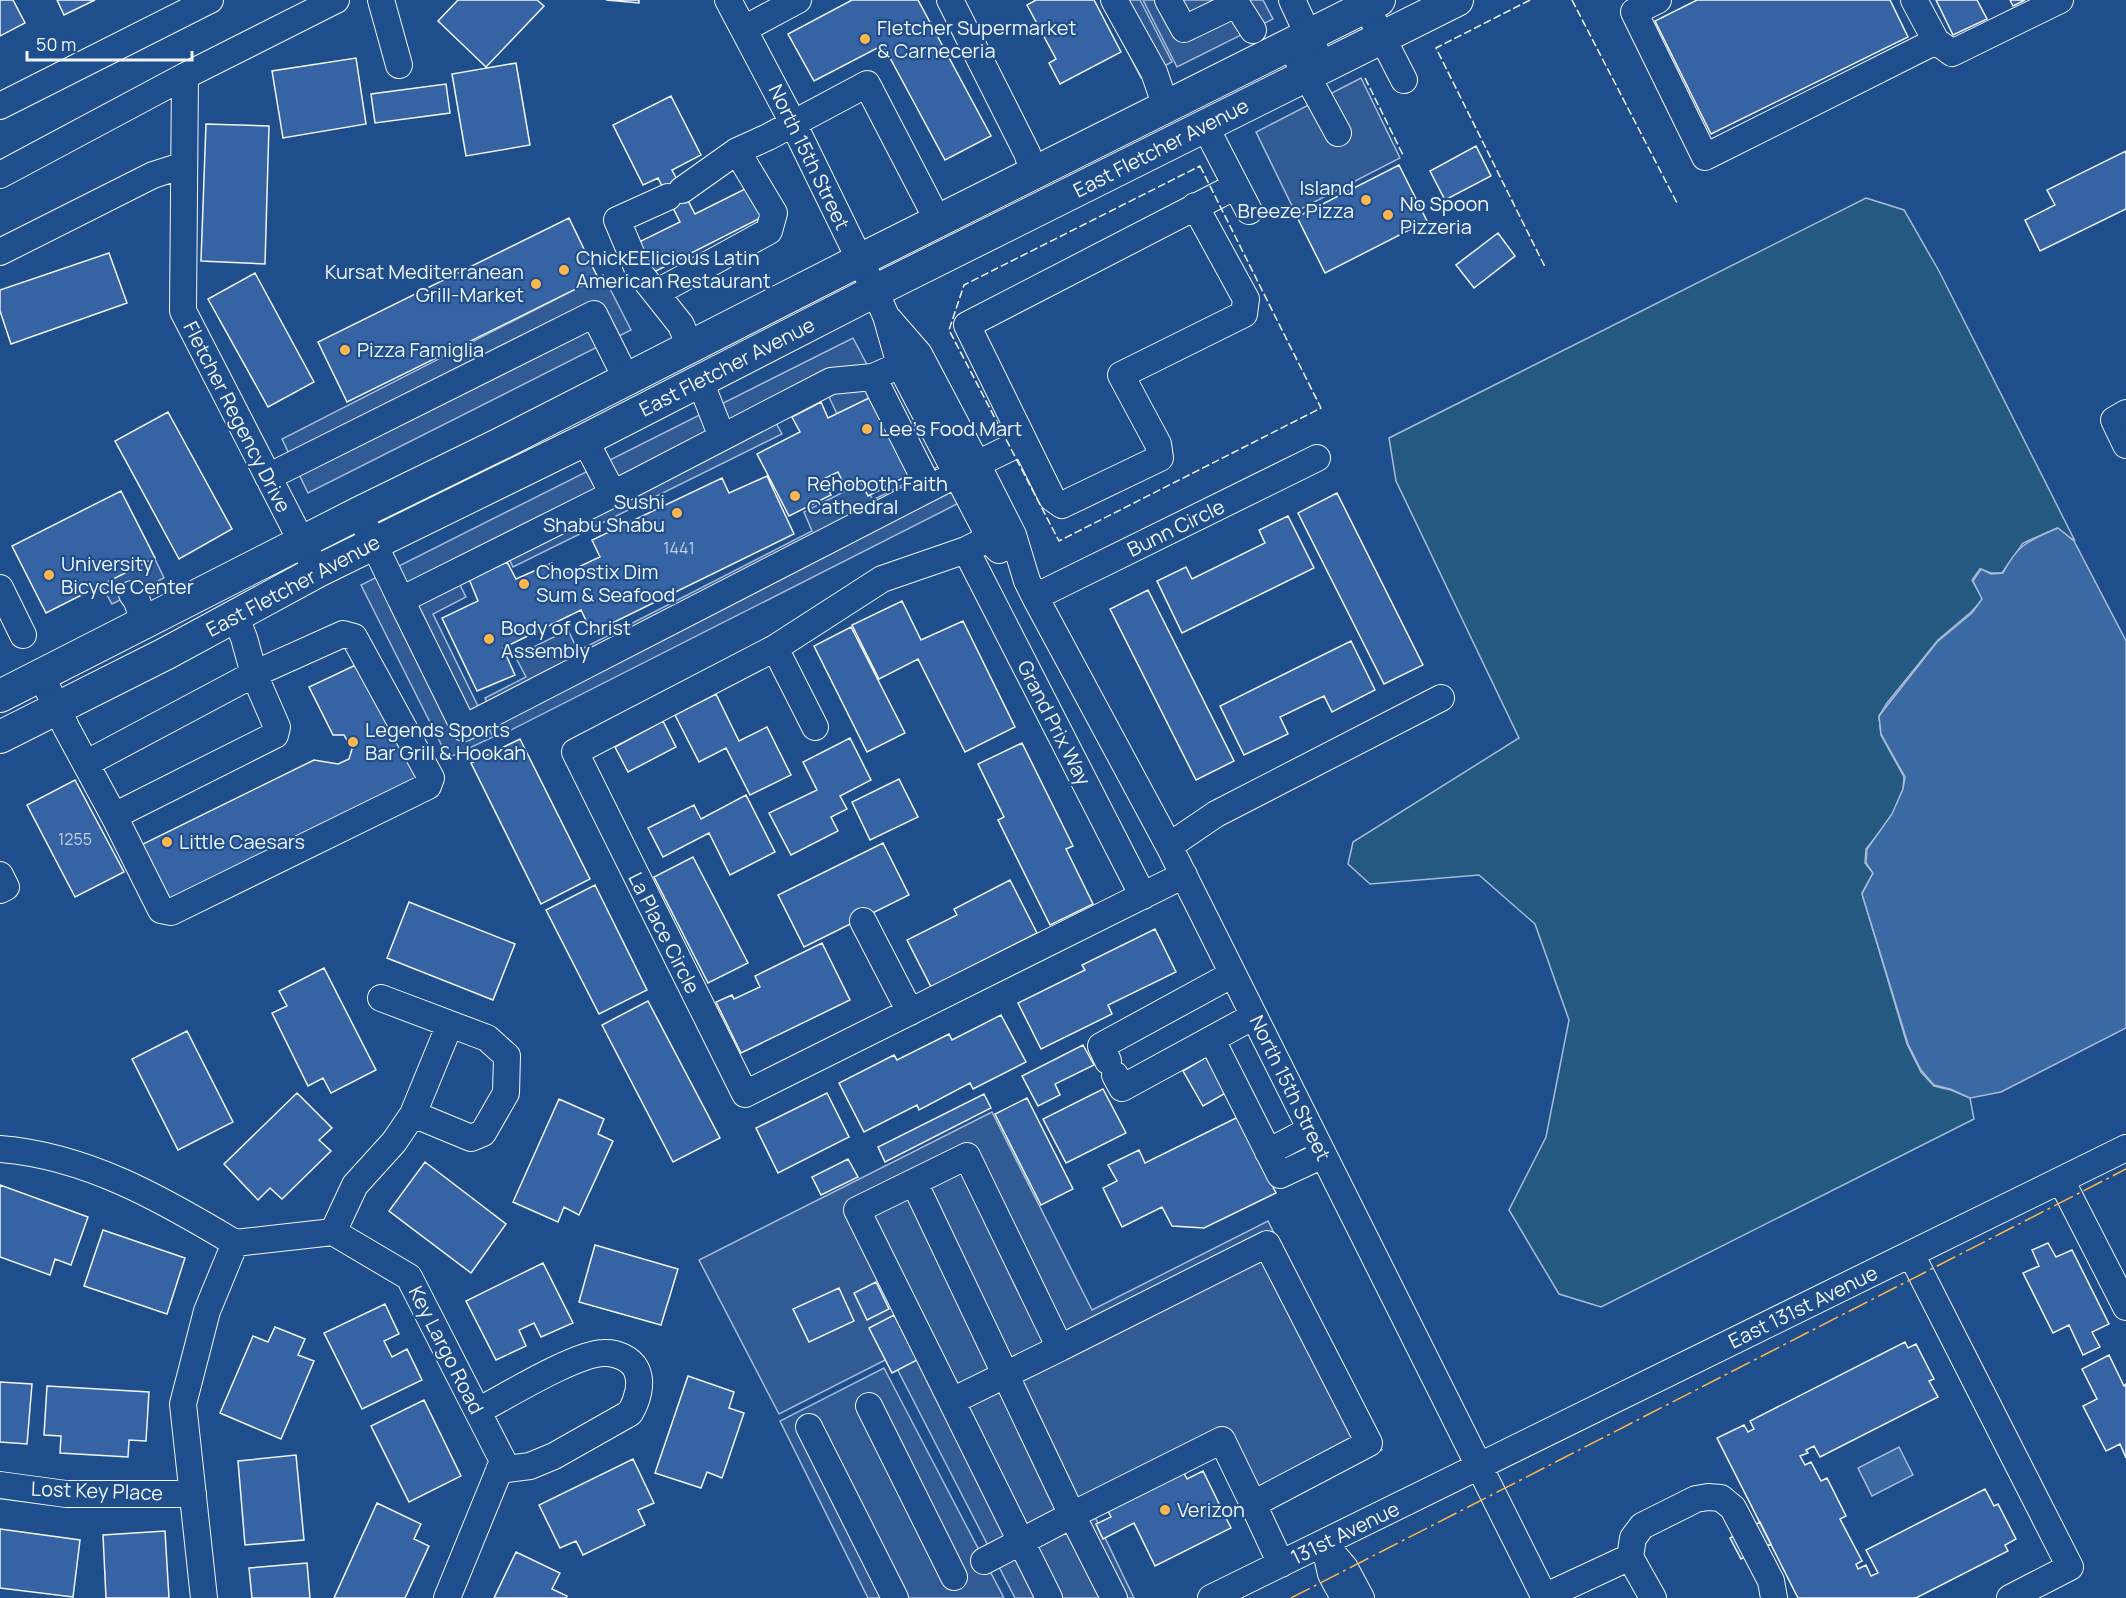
<svg xmlns="http://www.w3.org/2000/svg" width="2126" height="1598" font-family="Manrope,sans-serif">
  <rect width="100%" height="100%" fill="#1f4e8c"/>
  <path fill="#245a82" stroke="#a8bbd7" stroke-width="1.5" d="M1866,198L1904,210L1939,271L2075,541L2057,528L2023,543L2002,573H1991L1980,569L1972,580L1983,599L1971,612L1938,640L1887,703L1879,716L1881,735L1904,777L1903,789L1891,818L1866,849L1865,863L1873,873L1862,893L1907,1044L1921,1072L1934,1086L1951,1090L1970,1098L1974,1119L1601,1307L1559,1294L1509,1210L1546,1137L1569,1020L1535,924L1479,875L1370,884L1348,864L1353,842L1519,738L1396,481L1389,438Z"/>
  <path fill="#305b95" stroke="#a8bbd7" stroke-width="1.5" d="M1101,0H1140L1172,62L1141,78Z
    M1143,0H1263L1273,19L1177,67Z
    M1361,78L1400,158L1295,212L1256,132Z
    M603,275L631,330L308,493L282,439Z
    M853,338L883,395L838,416L828,395L775,421L782,434L513,567L507,555L457,579L466,597L433,614L493,737L448,758L361,585Z
    M941,465L959,503L503,734L485,698L526,677L515,656L568,630L578,651L812,531L804,512L863,482L873,500Z
    M154,557L164,578L112,604L101,584Z
    M992,1112L1092,1310L1268,1221L1382,1450L1252,1513L1221,1451L1093,1513L1134,1598H1015L891,1357L779,1414L699,1260Z
    M884,1368L1004,1598H868L780,1421Z"/>
  <path fill="#3b69a3" stroke="#a8bbd7" stroke-width="1.5" d="M2058,528L2074,541L2126,641V1028L2001,1092L1970,1098L1950,1089L1934,1085L1921,1070L1908,1044L1862,894L1873,873L1866,863L1867,849L1892,814L1903,789L1905,777L1881,734L1879,716L1937,642L1972,613L1982,599L1973,581L1981,569L1991,574L2003,573C2018,544 2028,541 2058,528Z
    M1899,1447L1913,1475L1872,1496L1858,1468Z"/>
  <path fill="#3563a3" stroke="#f2f6ff" stroke-width="1.5" d="M0,0H13L25,23L0,36Z
    M57,0H95L64,15Z
    M458,0H537L544,6L486,67L438,21Z
    M606,0H639V3Z
    M852,0H918L991,136L945,160L883,45L814,81L788,34Z
    M1036,0H1094L1121,52L1060,84L1049,63L1056,59L1027,5Z
    M1697,0H1890L1908,37L1711,134L1655,21Z
    M1936,0H1977L1987,19L1953,35Z
    M2010,0H2025L2013,6Z
    M356,58L366,124L283,138L272,71Z
    M516,63L530,145L466,156L452,74Z
    M446,84L450,113L375,123L371,94Z
    M671,96L701,155L672,170L695,214L753,185L768,214L652,273L637,243L680,222L658,178L643,185L613,125Z
    M206,124L269,126L265,264L201,261Z
    M1476,146L1491,176L1445,200L1430,171Z
    M2126,151V209L2040,251L2025,220L2055,205L2047,190Z
    M1399,165L1427,221L1325,273L1297,217Z
    M569,218L598,278L347,402L318,342Z
    M1498,233L1515,256L1474,288L1456,265Z
    M109,253L127,303L11,344L0,311V290Z
    M255,273L314,382L268,407L208,299Z
    M871,397L911,474L868,496L860,480L845,487L838,472L823,479L831,495L789,516L757,454L800,432L792,417L821,402L828,418Z
    M168,412L232,529L179,559L115,441Z
    M767,476L794,534L592,633L581,610L503,648L515,675L477,691L442,618L478,601L469,579L507,562L516,579L552,563L559,576L600,557L592,540L722,478L729,493Z
    M121,491L155,558L46,613L12,546Z
    M1337,493L1423,665L1384,684L1298,513Z
    M1288,516L1314,568L1182,633L1157,581L1186,567L1192,579L1265,543L1259,530Z
    M1148,590L1234,761L1196,780L1110,609Z
    M902,601L921,640L963,621L1015,727L965,752L918,659L879,679L852,625Z
    M851,627L905,733L867,752L814,646Z
    M1351,641L1375,690L1332,712L1324,696L1309,703L1280,717L1288,734L1244,755L1220,706Z
    M362,662L422,781L170,905L141,845L314,760L338,764L349,759L352,749L344,735H333L309,687Z
    M716,694L739,741L767,727L791,775L750,795L726,748L699,762L675,715Z
    M663,721L676,747L628,772L615,747Z
    M850,738L871,780L840,796L847,809L831,817L838,831L791,855L769,813L817,790L803,762Z
    M520,739L590,879L541,904L471,763Z
    M1022,743L1073,846L1066,849L1093,904L1050,925L998,820L1004,817L978,764Z
    M899,779L918,817L870,840L852,802Z
    M75,780L124,872L75,897L27,805Z
    M746,795L775,852L730,875L709,833L663,857L648,828L694,805L701,819Z
    M883,843L909,895L804,947L778,895Z
    M693,857L748,963L708,983L654,877Z
    M1010,880L1037,933L931,987L907,940L957,915L954,909Z
    M595,885L647,990L599,1014L546,910Z
    M409,902L515,944L493,1000L387,958Z
    M1155,929L1176,972L1108,1005L1112,1014L1041,1049L1018,1003L1085,970L1082,965Z
    M822,943L850,1000L741,1053L716,1002L732,995L734,999L760,987L755,976Z
    M324,968L376,1070L331,1093L323,1078L308,1086L272,1013L287,1006L279,991Z
    M648,1001L720,1138L673,1162L602,1025Z
    M1001,1015L1026,1062L973,1089L970,1083L919,1110L917,1105L864,1132L839,1083L894,1055L897,1060L949,1034L952,1040Z
    M187,1031L233,1122L178,1150L132,1059Z
    M1083,1045L1094,1065L1055,1084L1060,1095L1038,1106L1022,1076Z
    M1210,1055L1231,1090L1203,1106L1183,1071Z
    M1103,1089L1126,1133L1066,1163L1043,1119Z
    M297,1093L332,1128L319,1140L331,1151L282,1199L270,1188L258,1200L224,1164Z
    M827,1093L849,1137L778,1173L756,1128Z
    M984,1094L991,1108L885,1162L878,1147Z
    M1027,1098L1073,1189L1041,1205L995,1114Z
    M559,1099L604,1119L598,1134L613,1141L579,1215L564,1207L558,1222L513,1202Z
    M1238,1117L1276,1193L1204,1228L1172,1226L1162,1207L1122,1227L1103,1188L1117,1181L1108,1165L1139,1150L1145,1163Z
    M848,1159L858,1177L821,1195L812,1177Z
    M425,1162L506,1224L471,1273L389,1211Z
    M0,1185L88,1217L71,1265L55,1259L50,1275L0,1257Z
    M103,1230L185,1258L167,1314L84,1286Z
    M2048,1243L2056,1257L2072,1250L2109,1324L2092,1332L2100,1347L2083,1355L2069,1325L2053,1333L2023,1273L2039,1266L2032,1250Z
    M595,1245L678,1269L661,1325L579,1302Z
    M543,1263L573,1323L541,1337L534,1323L519,1330L526,1346L496,1360L466,1301Z
    M876,1282L889,1309L867,1320L854,1293Z
    M839,1288L854,1321L809,1342L793,1309Z
    M385,1304L399,1334L384,1341L392,1357L407,1349L422,1380L362,1409L324,1333Z
    M894,1315L917,1360L892,1373L869,1328Z
    M275,1327L305,1339L298,1355L314,1361L281,1439L220,1413L253,1336L268,1342Z
    M1905,1342L1908,1348L1916,1344L1934,1379L1929,1381L1938,1397L1820,1457L1814,1446L1806,1450L1808,1453L1800,1456L1805,1465L1811,1462L1821,1481L1827,1478L1846,1516L1840,1519L1862,1561L1856,1564L1858,1569L1866,1565L1871,1576L1878,1573L1866,1550L1985,1489L1994,1506L1998,1504L2016,1539L2005,1545L2008,1551L1916,1598H1798L1717,1438L1744,1425L1748,1432L1754,1429L1750,1421Z
    M2109,1355L2124,1386L2126,1384V1458L2120,1444L2106,1451L2083,1406L2097,1399L2082,1369Z
    M688,1376L734,1392L729,1408L744,1413L722,1478L707,1472L701,1488L655,1473Z
    M0,1382L32,1384L27,1444L0,1442Z
    M47,1386L149,1392L146,1441L129,1440L128,1457L60,1453L61,1436L44,1435Z
    M424,1400L461,1476L409,1502L371,1426Z
    M296,1455L304,1540L245,1545L238,1461Z
    M633,1459L654,1503L638,1510L645,1525L583,1555L576,1541L560,1548L539,1505Z
    M1180,1465L1187,1479L1203,1471L1231,1528L1155,1566L1134,1523L1103,1539L1096,1524L1111,1517L1104,1503Z
    M377,1503L421,1524L414,1539L429,1546L405,1598H334Z
    M1760,1522L1771,1544L1741,1559L1730,1538Z
    M0,1529L80,1540L73,1597L0,1588Z
    M165,1531L169,1598H106L103,1535Z
    M516,1552L560,1573L552,1589L567,1596L566,1598H494Z
    M307,1563L310,1598H252L249,1568Z"/>
  <g fill="none" stroke-linecap="round" stroke-linejoin="round">
    <defs>
      <path id="minor" d="M381,0L399,65
        M728,0L793,123L875,291L886,316L900,365L993,544L999,550
        M950,0L1027,153L1034,173
        M1114,0L1154,72L1166,107
        M1168,0L1184,29L1236,4
        M1234,0L1253,30
        M1292,0L1323,67
        M1658,0L1634,12L1705,157L1936,41
        M1914,0L1936,41L1952,53L2060,0
        M1366,6L1404,80
        M744,29L798,0
        M1290,45L1338,133
        M185,76L183,311L310,558
        M0,106L210,0
        M1205,126L1249,211
        M0,175L185,76L336,0
        M682,190L737,151L768,137L867,84L938,221
        M668,197L617,220L639,272L681,325L690,347
        M1195,206L1246,299L1244,314L1121,375L1158,444L1160,458L1062,505L1052,498L967,325L1236,186
        M0,252L153,175L184,165
        M656,293L769,231L774,213L737,151
        M886,316L919,354L977,464L1013,535L1027,581L1035,597L1169,846L1545,1598
        M873,377L929,488
        M700,381L722,437
        M2126,413L2114,420L2126,445
        M585,440L613,494L831,381L873,377L900,365
        M977,464L1024,441
        M268,477L594,314L627,380
        M359,513L401,600L613,494
        M990,538L966,550L882,579L775,648L575,752L745,1094L1184,875
        M966,550L1143,896
        M0,588L23,635
        M132,594L137,601L144,623
        M1035,597L1317,458
        M401,600L464,728L957,474
        M775,648L815,727
        M41,675L67,729L114,816L275,735L277,727L254,674L244,638L235,615
        M87,763L254,674L343,634L354,637L431,778L428,786L171,912L161,910L114,816
        M1169,846L1216,814L1441,698
        M0,875L6,887L0,890
        M863,921L910,1012
        M1212,1040L1280,1175L1323,1155
        M1108,1061L1101,1046L1233,974
        M1115,1075L1122,1088L1254,1016
        M413,1114L450,1024
        M0,1149C87,1156 162,1199 235,1243
        M1268,1152L1310,1130
        M2061,1180L2126,1307
        M914,1182L1072,1515L984,1561
        M333,1232L355,1185L394,1142L413,1114L471,1138L483,1133L506,1093L507,1056L487,1038L381,998
        M1911,1254L2070,1567L2010,1598
        M952,1401L1060,1348
        M869,1406L954,1577
        M478,1411C505,1397 576,1353 604,1353C616,1352 631,1359 636,1369C643,1383 637,1401 630,1413L554,1456L530,1466L499,1470
        M809,1427L895,1598
        M0,1485L66,1494H193
        M1253,1504L1281,1564
        M1544,1597L1630,1557
        M204,1598L183,1404L207,1311L235,1243L333,1232L409,1277L503,1461L447,1598
        M1049,1598L857,1210L967,1156L1060,1348L1267,1244L1369,1443L1253,1504L1222,1440L1072,1515L1114,1598
        M1211,1598L2126,1148
        M1344,1598L1331,1574L1324,1543L1345,1568L1361,1598
        M1653,1598L1630,1557L1633,1538L1642,1526L1696,1499L1708,1497L1721,1498L1733,1508L1771,1581L1774,1598"/>
      <path id="major" d="M0,696L359,513L500,444L860,260L1379,0
        M0,737L167,653L318,571L585,440L875,291L1457,0"/>
    </defs>
    <use href="#minor" stroke="#f2f6ff" stroke-width="28"/>
    <use href="#major" stroke="#f2f6ff" stroke-width="34"/>
    <use href="#minor" stroke="#1f4e8c" stroke-width="26"/>
    <use href="#major" stroke="#1f4e8c" stroke-width="32"/>
    <path stroke="#f2f6ff" stroke-width="1.5" stroke-dasharray="8 3" stroke-linecap="butt" d="M1530,0L1436,48L1545,267
      M1572,0L1678,205
      M1365,78L1404,157
      M1200,166L1321,408L1059,541L949,330L964,285Z"/>
    <path stroke="#ffb74d" stroke-width="1.5" stroke-dasharray="21 4.5 3 4.5" stroke-linecap="butt" d="M1291,1598L2126,1169"/>
  </g>
  <g fill="#ffb74d" stroke="#1f4e8c" stroke-width="2">
    <circle cx="865" cy="39" r="6"/>
    <circle cx="1366" cy="200" r="6"/>
    <circle cx="1388" cy="215" r="6"/>
    <circle cx="564" cy="270" r="6"/>
    <circle cx="536" cy="284" r="6"/>
    <circle cx="345" cy="350" r="6"/>
    <circle cx="867" cy="429" r="6"/>
    <circle cx="795" cy="496" r="6"/>
    <circle cx="677" cy="513" r="6"/>
    <circle cx="49" cy="575" r="6"/>
    <circle cx="524" cy="584" r="6"/>
    <circle cx="489" cy="639" r="6"/>
    <circle cx="353" cy="742" r="6"/>
    <circle cx="167" cy="842" r="6"/>
    <circle cx="1165" cy="1510" r="6"/>
  </g>
  <g text-anchor="middle" stroke-width="4.5" stroke-linejoin="round" paint-order="stroke">
    <g font-size="16" fill="#c3d1e8">
      <text x="679" y="554">1441</text>
      <text x="75" y="845">1255</text>
    </g>
    <g font-size="20" fill="#f2f6ff" stroke="#1f4e8c" text-anchor="start">
      <text x="877" y="35">Fletcher Supermarket<tspan x="877" dy="23">&amp; Carneceria</tspan></text>
      <text x="1354" y="195" text-anchor="end">Island<tspan x="1354" dy="23">Breeze Pizza</tspan></text>
      <text x="1400" y="211">No Spoon<tspan x="1400" dy="23">Pizzeria</tspan></text>
      <text x="576" y="265">ChickEElicious Latin<tspan x="576" dy="23">American Restaurant</tspan></text>
      <text x="524" y="279" text-anchor="end">Kursat Mediterranean<tspan x="524" dy="23">Grill-Market</tspan></text>
      <text x="357" y="357">Pizza Famiglia</text>
      <text x="879" y="436">Lee's Food Mart</text>
      <text x="807" y="491">Rehoboth Faith<tspan x="807" dy="23">Cathedral</tspan></text>
      <text x="665" y="509" text-anchor="end">Sushi<tspan x="665" dy="23">Shabu Shabu</tspan></text>
      <text x="61" y="571">University<tspan x="61" dy="23">Bicycle Center</tspan></text>
      <text x="536" y="579">Chopstix Dim<tspan x="536" dy="23">Sum &amp; Seafood</tspan></text>
      <text x="501" y="635">Body of Christ<tspan x="501" dy="23">Assembly</tspan></text>
      <text x="365" y="737">Legends Sports<tspan x="365" dy="23">Bar Grill &amp; Hookah</tspan></text>
      <text x="179" y="849">Little Caesars</text>
      <text x="1177" y="1517">Verizon</text>
    </g>
    <g font-size="20" fill="#f2f6ff" stroke="#1f4e8c">
      <text transform="translate(1161 148) rotate(-27)" y="7">East Fletcher Avenue</text>
      <text transform="translate(809 157) rotate(64)" y="7">North 15th Street</text>
      <text transform="translate(727 367) rotate(-27)" y="7">East Fletcher Avenue</text>
      <text transform="translate(237 417) rotate(63)" y="7">Fletcher Regency Drive</text>
      <text transform="translate(1176 528) rotate(-26)" y="7">Bunn Circle</text>
      <text transform="translate(293 586) rotate(-28)" y="7">East Fletcher Avenue</text>
      <text transform="translate(1054 723) rotate(63)" y="7">Grand Prix Way</text>
      <text transform="translate(664 933) rotate(63)" y="7">La Place Circle</text>
      <text transform="translate(1290 1088) rotate(64)" y="7">North 15th Street</text>
      <text transform="translate(1803 1307) rotate(-26)" y="7">East 131st Avenue</text>
      <text transform="translate(446 1350) rotate(63)" y="7">Key Largo Road</text>
      <text transform="translate(97 1491) rotate(2)" y="7">Lost Key Place</text>
      <text transform="translate(1345 1533) rotate(-26)" y="7">131st Avenue</text>
    </g>
  </g>
  <path d="M27 51v9h165v-9" fill="none" stroke="#f2f6ff" stroke-width="3"/>
  <text x="36" y="51" font-size="18" fill="#f2f6ff" stroke="#1f4e8c" stroke-width="4.5" paint-order="stroke">50 m</text>
</svg>
